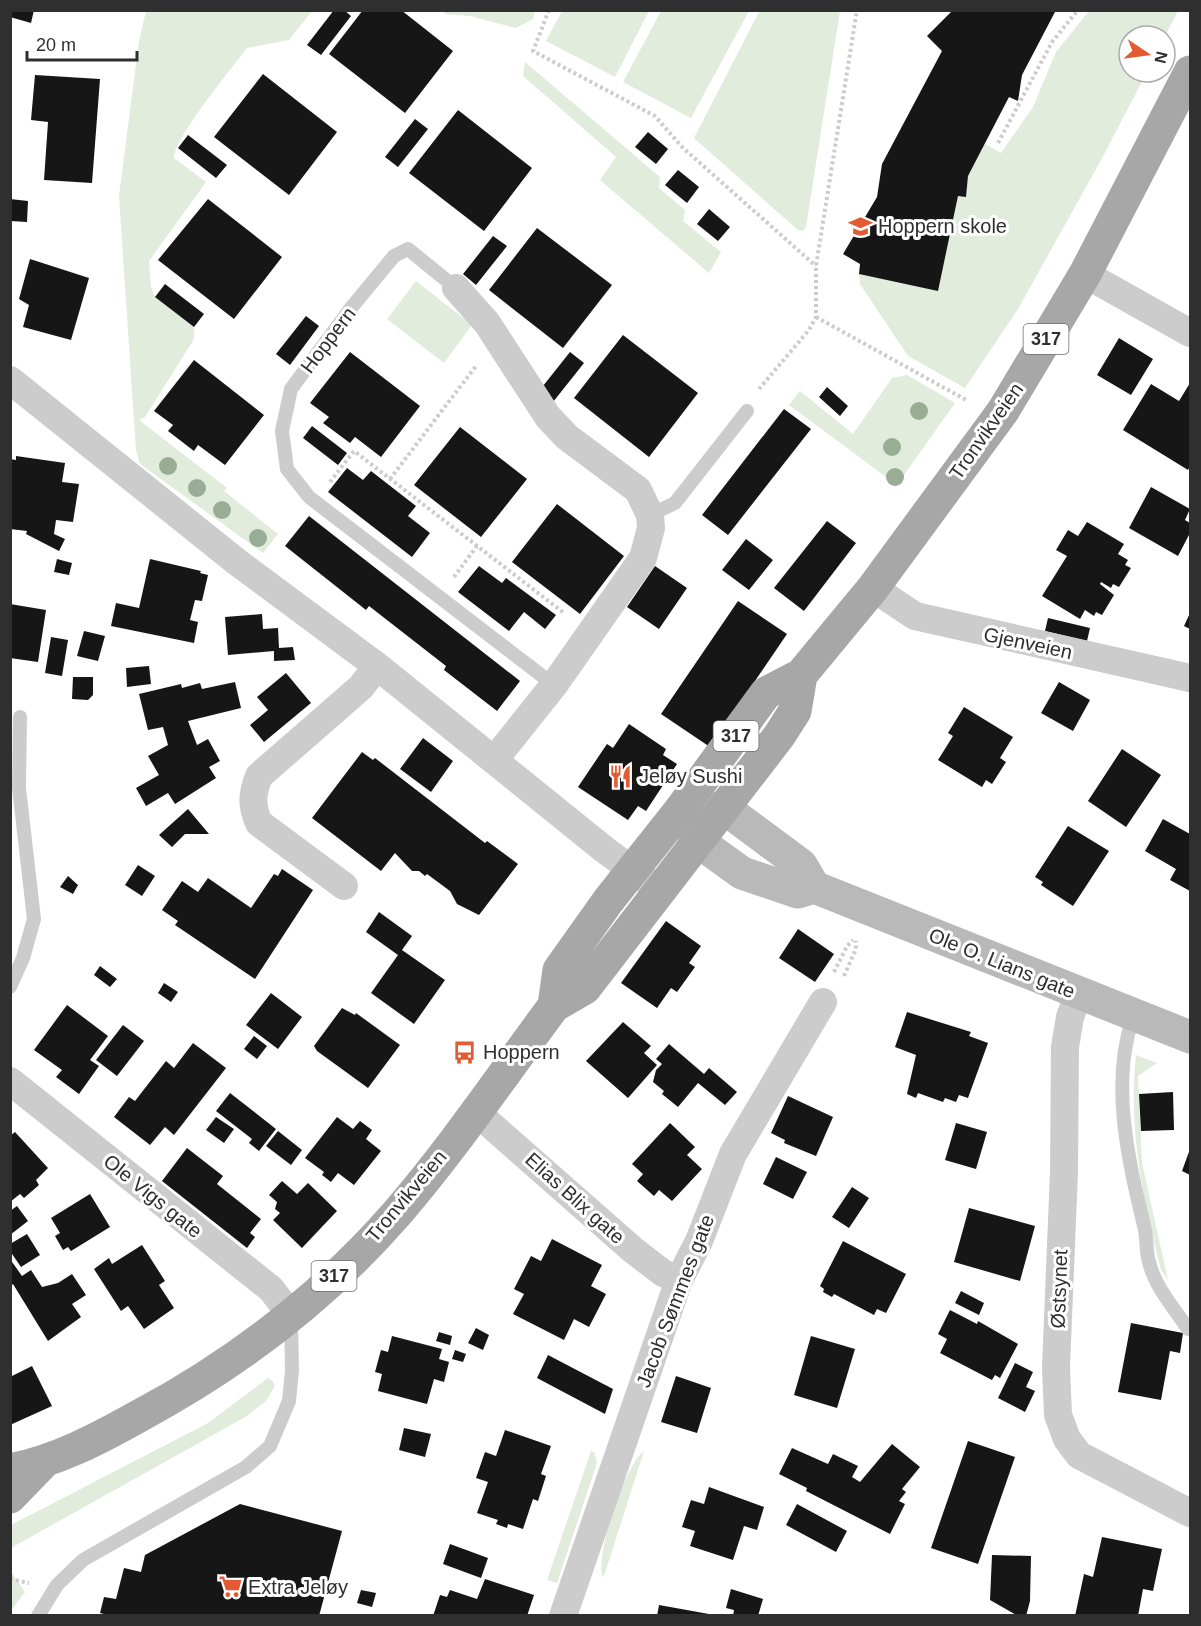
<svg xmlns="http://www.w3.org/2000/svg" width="1201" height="1626" font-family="Arial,sans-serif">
  <rect width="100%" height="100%" fill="#fff"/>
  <path fill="#e1ecdd" d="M760,10L840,11L806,227L803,231L798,230L694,138Z
    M146,11H312L289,40L247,48C232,68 174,138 174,158L206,182L149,261L151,287L155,297L194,327V339L145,417L139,420L227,488L224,491L278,534L263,553L140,464L136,451L119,196L139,41Z
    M444,11V10L535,11L533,19L516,28L470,16L445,14Z
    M562,11V10L649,11L615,77L546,41Z
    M661,11H749L691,118L623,82Z
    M1089,11H1178L1165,36H1129V72H1147L1100,162L1018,309L965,388L908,356L860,284L859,274L938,290L958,196H966L968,176L985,144L1001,153L1033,107L1056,52Z
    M525,62L660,177L659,188L685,210L683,221L721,252L709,273L600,180L616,157L523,76Z
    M416,281L472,325L444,363L387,319Z
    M907,375L955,403L897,485L789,405L800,391L853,434L892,378Z
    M1136,1055L1157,1063L1138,1076L1142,1163L1168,1280L1161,1270C1143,1197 1128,1131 1136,1055Z
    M268,1378L273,1381L275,1386L266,1401L247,1416L11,1548V1525L208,1423Z
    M591,1451L595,1453L597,1463L557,1583L547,1580Z
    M644,1451L606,1570L603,1577C594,1556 625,1465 644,1451Z
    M10,1570L25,1592L13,1608L11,1607Z"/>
  <path fill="#161616" d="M10,10H34L31,23L10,17Z
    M334,10H344L351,16L321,55L307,45Z
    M363,10H401L453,51L405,113L329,54Z
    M953,10H1056L1022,75L1018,101L1009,97L968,176L966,197L958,196L938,291L859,274L860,264L843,254L877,197L882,164L942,51L927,36Z
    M263,74L337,132L289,195L214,137Z
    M35,75L100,79L92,183L44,180L48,122L31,120Z
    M458,110L532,168L484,231L409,173Z
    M415,119L428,129L398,167L385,157Z
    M648,132L668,149L656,164L635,147Z
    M188,135L227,165L216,178L178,148Z
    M678,170L699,187L687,203L665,185Z
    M10,199L28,201L27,222L10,221Z
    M208,199L282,257L234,319L158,260Z
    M709,209L730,227L718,241L697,224Z
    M537,228L612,285L563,348L489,290Z
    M493,236L507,246L476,285L463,274Z
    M30,259L89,278L71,340L23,327L29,305L19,299Z
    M165,284L204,314L194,327L155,297Z
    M306,316L319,326L290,365L276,354Z
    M623,335L698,393L649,457L574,398Z
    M1119,338L1153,359L1131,395L1097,375Z
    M350,352L420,406L381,457L355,437L350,443L323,423L329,417L310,403Z
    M570,352L584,363L553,402L539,391Z
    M194,360L264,415L225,465L198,445L194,451L168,431L173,425L154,411Z
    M1190,383V466L1188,470L1123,430L1151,384L1179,401Z
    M827,387L848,406L840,416L819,397Z
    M784,409L811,429L728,535L702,515Z
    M312,426L347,453L338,465L303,438Z
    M460,427L527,479L481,537L414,485Z
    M16,456L65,463L62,482L79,484L73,522L56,520L54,534L65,539L59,551L26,534L27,531L10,529V459L16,460Z
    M347,468L363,480L371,471L416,506L408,516L430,533L412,557L328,492Z
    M1151,487L1190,509L1185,520L1190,523V533L1178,556L1129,528Z
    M557,504L624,556L580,614L512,562Z
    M309,516L520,681L497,711L444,670L446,666L369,606L366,610L285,546Z
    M827,521L856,543L804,611L774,588Z
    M1087,522L1124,544L1118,554L1128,560L1125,565L1131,568L1119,587L1113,584L1111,588L1101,582L1100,584L1114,595L1102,615L1096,612L1094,616L1085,610L1080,619L1042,596L1067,556L1056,550L1068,530L1078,536Z
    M746,539L773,560L749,590L722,570Z
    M57,559L72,563L69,575L54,572Z
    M150,559L201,571L200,573L208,575L202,601L195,600L190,620L198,622L194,643L111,626L116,603L139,608Z
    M479,566L502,583L506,578L556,615L545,629L524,612L509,631L458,592Z
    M655,566L687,588L659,629L627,607Z
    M738,601L787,634L710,747L661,714Z
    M10,604L46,610L38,662L10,658Z
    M1190,613V629L1184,626Z
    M262,614L263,629L278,628L279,648L293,647L295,660L274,661V651L228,655L225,617Z
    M1048,618L1090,628L1087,641L1045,631Z
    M84,631L105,636L98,661L77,656Z
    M51,637L68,640L62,676L45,673Z
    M149,666L151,684L127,687L126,668Z
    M286,673L311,703L264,742L250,725L268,710L257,697Z
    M73,677H93V695L88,700L72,699Z
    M235,682L241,708L188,721L197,745L208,739L220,761L209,767L216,778L175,804L168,793L146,806L136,788L159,775L148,756L168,745L163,727L148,730L139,694L181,684L182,688L200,683L202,689Z
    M1059,682L1090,700L1073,731L1041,713Z
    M964,707L1013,737L1000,758L1006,762L992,784L986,780L982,787L938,760L953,736L948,733Z
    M629,724L666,749L663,755L677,764L646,811L638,806L628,820L578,787L607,744L613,748Z
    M423,738L453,761L431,792L400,769Z
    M1122,749L1161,775L1126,827L1088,801Z
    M362,752L373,760L375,758L485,843L487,841L518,864L479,915L457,904L450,891L427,874L425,876L419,871H412L395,853L381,871L312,818Z
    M188,809L209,834H185L172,847L159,835Z
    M1163,819L1190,834V891L1170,880L1176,869L1145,851Z
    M1068,826L1109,851L1073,906L1041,885L1043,882L1035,877Z
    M138,865L155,876L142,896L125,885Z
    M282,869L313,890L255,979L175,925L178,921L162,910L182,881L198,892L208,878L251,908L274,874L278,876Z
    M68,876L78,885L73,894L60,887Z
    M379,912L412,936L402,950L445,980L414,1024L371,993L398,955L366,932Z
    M666,921L701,946L689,963L695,967L677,992L671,988L657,1008L621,983Z
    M798,929L834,954L815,982L779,958Z
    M100,966L117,979L110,987L94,975Z
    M164,983L178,992L171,1002L158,993Z
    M271,993L302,1017L278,1049L246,1025Z
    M67,1005L108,1036L90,1060L99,1066L79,1094L56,1077L62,1070L34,1050Z
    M342,1008L355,1015L356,1013L400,1045L368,1088L317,1051L314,1046Z
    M907,1012L971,1032L969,1036L988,1043L968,1098L959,1095L956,1102L945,1098L943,1102L918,1093L916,1098L907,1094L916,1055L895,1047Z
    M623,1022L651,1046L644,1053L657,1065L628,1098L586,1061Z
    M123,1025L144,1041L117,1076L96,1060Z
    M254,1036L267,1046L257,1059L244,1049Z
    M193,1043L226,1068L174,1135L165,1127L150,1145L114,1117L129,1097L135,1101L166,1061L174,1068Z
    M669,1044L704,1074L709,1068L737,1092L725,1105L698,1083L678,1107L662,1094L664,1091L653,1082L656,1070L662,1064L656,1059Z
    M1173,1092L1174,1130L1141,1131L1139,1094Z
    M230,1093L276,1129L259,1151L249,1143L252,1139L216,1111Z
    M788,1096L833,1117L816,1156L784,1143L785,1140L771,1133Z
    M216,1117L234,1129L224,1143L206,1130Z
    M337,1117L353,1129L360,1121L372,1130L366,1139L381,1151L354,1185L338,1173L331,1182L322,1175L324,1172L305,1158Z
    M670,1123L695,1147L687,1155L702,1169L672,1201L659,1190L654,1196L637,1181L643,1174L632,1164Z
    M956,1123L987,1132L976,1169L945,1160Z
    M278,1131L302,1150L291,1165L266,1146Z
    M15,1132L48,1168L36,1180L39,1185L24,1198L20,1194L10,1202V1136Z
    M187,1148L223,1176L217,1184L261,1219L250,1233L255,1237L247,1248L162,1181Z
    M1190,1149V1175L1182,1171Z
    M776,1157L807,1172L793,1199L763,1184Z
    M282,1181L297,1194L308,1183L337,1211L302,1248L273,1220L280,1213L275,1209L277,1202L269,1195Z
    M852,1187L869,1198L849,1228L832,1217Z
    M90,1194L110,1227L71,1251L68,1247L63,1250L55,1236L60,1233L51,1218Z
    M17,1206L28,1221L10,1235V1211Z
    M969,1208L1035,1226L1020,1281L954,1262Z
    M27,1234L40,1255L21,1267L10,1251V1244Z
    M552,1239L602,1265L591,1286L606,1294L589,1327L574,1319L564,1340L513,1314L524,1294L514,1289L531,1256L541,1261Z
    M843,1241L906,1274L886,1313L877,1309L874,1315L834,1294L832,1297L823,1292L824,1289L820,1286Z
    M142,1245L165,1281L159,1285L174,1308L144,1329L128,1306L121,1311L94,1269L109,1258L112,1264Z
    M10,1259L22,1276L31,1270L42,1287L58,1283L72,1274L86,1295L72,1304L81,1317L48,1341L13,1284L10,1287Z
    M961,1291L984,1303L979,1315L955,1303Z
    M950,1310L977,1324L978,1321L1018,1344L1000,1378L995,1375L992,1380L940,1353L947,1339L938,1334Z
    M1131,1323L1183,1333L1180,1353L1170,1351L1161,1400L1118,1392Z
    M476,1328L489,1335L483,1350L468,1343Z
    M439,1332L452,1336L450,1345L436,1341Z
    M392,1336L442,1349L439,1359L449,1362L444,1382L434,1379L427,1404L378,1391L382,1374L375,1372L381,1350L388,1352Z
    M811,1336L855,1349L837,1408L794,1395Z
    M455,1350L466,1354L463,1362L452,1359Z
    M548,1355L613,1389L605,1414L537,1378Z
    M1015,1363L1033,1372L1026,1387L1035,1391L1025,1412L998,1398Z
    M32,1366L52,1406L10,1425V1377Z
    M676,1376L711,1388L697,1433L661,1422Z
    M404,1428L431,1434L425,1457L399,1450Z
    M505,1430L551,1446L541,1474L546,1476L538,1501L533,1499L523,1529L508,1524L507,1528L496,1524L498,1520L477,1513L488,1482L476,1478L485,1452L496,1456Z
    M968,1441L1015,1457L978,1564L931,1548Z
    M892,1444L920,1467L902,1489L906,1492L899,1501L905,1504L890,1534L806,1491L807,1488L779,1474L792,1448L828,1464L833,1454L858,1466L852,1477L860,1482Z
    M709,1487L764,1507L757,1530L744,1526L733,1560L690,1546L695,1531L682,1527L691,1500L704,1504Z
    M240,1504L342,1531L319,1616H112L100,1613L104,1597L116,1599L124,1568L141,1572L145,1555Z
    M797,1504L847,1531L836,1552L786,1525Z
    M1102,1537L1162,1549L1153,1591L1143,1589L1138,1616H1075L1084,1574L1093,1577Z
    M450,1544L488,1558L481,1578L443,1564Z
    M992,1555L1031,1556L1030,1601L1026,1616H1018L990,1600Z
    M485,1579L534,1595L527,1616H433L440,1595L447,1597L450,1590L477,1599Z
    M731,1589L763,1599L758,1616H733L734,1610L726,1608Z
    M361,1590L376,1593L372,1607L357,1603Z
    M659,1605L709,1614V1616H657Z"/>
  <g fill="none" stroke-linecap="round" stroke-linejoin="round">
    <path stroke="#ccc" stroke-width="4" stroke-dasharray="3 3" stroke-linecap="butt" d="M549,10L533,51L655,116L683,148L816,266
      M998,143L1052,42L1078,10
      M816,317L968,401
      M759,389L809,330L816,317V266L857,10
      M390,479L476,366
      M330,482L354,451L564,613
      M454,577L477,546
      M834,972L847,946L853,940
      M844,976L856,949V941
      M10,1579L29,1583"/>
    <path stroke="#ccc" stroke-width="14" d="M456,288L408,249L394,256L351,308L291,389L282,431L287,469L309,497L554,685
      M650,515L675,503L747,411
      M10,987L23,958L34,919L19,788L20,717
      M1134,1015C1109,1082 1129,1163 1145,1230C1147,1241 1146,1252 1149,1262C1155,1287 1174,1308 1188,1329
      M38,1616L57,1585L83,1560L246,1467L270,1446L289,1401L292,1371L291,1320"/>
    <path stroke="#ccc" stroke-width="28" d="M1085,274L1190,333
      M456,288L487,323L548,417L567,437L638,490L650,515L651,528L643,558L554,685L495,759
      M10,380L237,562L377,666L605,850L661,891
      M873,588L915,616L1190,678
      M344,886L259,823C251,805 252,794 259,776L361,687L377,666
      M1079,993L1070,1017L1065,1047L1064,1172L1056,1367L1058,1415L1067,1439L1079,1455L1190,1513
      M10,1081L271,1289L291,1315
      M475,1111L633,1250L663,1273L679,1280
      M563,1616L679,1280L699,1241L733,1154L823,1002"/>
    <path stroke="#b9b9b9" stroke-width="33" d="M814,887L801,865L724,808L681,809L699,842L742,873L798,892L814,887L1190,1037"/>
    <path stroke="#a7a7a7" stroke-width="33" d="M554,1006L559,970L608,901L681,809L766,693L801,675L873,588L1003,411L1085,274L1190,72
      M10,1470C56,1461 98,1439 139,1416C236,1364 326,1295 398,1212C454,1147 503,1074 554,1006L585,988L779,736L795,711L801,675
      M10,1497L42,1464"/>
  </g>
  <g fill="#99ad94">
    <circle cx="919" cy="411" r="9"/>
    <circle cx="892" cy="447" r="9"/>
    <circle cx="168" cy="466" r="9"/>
    <circle cx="895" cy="477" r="9"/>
    <circle cx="197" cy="488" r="9"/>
    <circle cx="222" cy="510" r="9"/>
    <circle cx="258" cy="538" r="9"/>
  </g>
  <defs>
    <symbol id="school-bare" viewBox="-9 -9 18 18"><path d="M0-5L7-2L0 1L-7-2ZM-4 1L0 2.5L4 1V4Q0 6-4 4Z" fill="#e35b34" stroke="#fff" stroke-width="2.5" paint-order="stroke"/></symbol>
    <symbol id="restaurant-bare" viewBox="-9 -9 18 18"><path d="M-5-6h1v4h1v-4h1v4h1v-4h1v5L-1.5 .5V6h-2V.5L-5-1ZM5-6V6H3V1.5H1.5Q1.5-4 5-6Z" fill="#e35b34" stroke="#fff" stroke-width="2.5" paint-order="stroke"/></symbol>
    <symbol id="bus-bare" viewBox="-9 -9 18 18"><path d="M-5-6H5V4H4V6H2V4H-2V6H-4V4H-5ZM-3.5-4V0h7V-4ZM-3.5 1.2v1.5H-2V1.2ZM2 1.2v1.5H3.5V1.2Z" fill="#e35b34" stroke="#fff" stroke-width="2.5" paint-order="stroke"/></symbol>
    <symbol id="supermarket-bare" viewBox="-9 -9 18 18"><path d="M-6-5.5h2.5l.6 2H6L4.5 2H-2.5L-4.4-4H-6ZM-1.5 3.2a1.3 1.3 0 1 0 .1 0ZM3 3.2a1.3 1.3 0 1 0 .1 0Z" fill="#e35b34" stroke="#fff" stroke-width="2.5" paint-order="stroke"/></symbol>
  </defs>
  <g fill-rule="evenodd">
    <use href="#school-bare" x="844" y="210" width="33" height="33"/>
    <use href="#restaurant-bare" x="604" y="760" width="33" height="33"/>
    <use href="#bus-bare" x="448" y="1036" width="33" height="33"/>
    <use href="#supermarket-bare" x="214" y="1570" width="33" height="33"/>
  </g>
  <g text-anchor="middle" stroke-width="6" stroke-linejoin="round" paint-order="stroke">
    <g fill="#fff" stroke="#6d6d6d" stroke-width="1.5">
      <rect x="1023.5" y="324" width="45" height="30" rx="4.5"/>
      <rect x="713.5" y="721" width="45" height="30" rx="4.5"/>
      <rect x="311.5" y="1261" width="45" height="30" rx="4.5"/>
    </g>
    <g font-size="18" font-weight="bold" fill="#2f2f2f">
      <text x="1046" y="345">317</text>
      <text x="736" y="742">317</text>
      <text x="334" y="1282">317</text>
    </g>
    <g font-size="20" fill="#2f2f2f" stroke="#fff" text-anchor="start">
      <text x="878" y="233">Hoppern skole</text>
      <text x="639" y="783">Jeløy Sushi</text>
      <text x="483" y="1059">Hoppern</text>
      <text x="248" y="1594">Extra Jeløy</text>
    </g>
    <g font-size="20" fill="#2f2f2f" stroke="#fff">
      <text transform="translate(328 340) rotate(-53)" y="7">Hoppern</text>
      <text transform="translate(986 431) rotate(-55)" y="7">Tronvikveien</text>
      <text transform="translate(1028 643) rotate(12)" y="7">Gjenveien</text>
      <text transform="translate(1002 963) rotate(22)" y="7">Ole O. Lians gate</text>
      <text transform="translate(153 1196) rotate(39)" y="7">Ole Vigs gate</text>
      <text transform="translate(406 1196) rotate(-50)" y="7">Tronvikveien</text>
      <text transform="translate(575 1198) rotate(42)" y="7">Elias Blix gate</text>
      <text transform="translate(1059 1289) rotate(-88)" y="7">Østsynet</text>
      <text transform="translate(675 1301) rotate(-69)" y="7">Jacob Sømmes gate</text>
    </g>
  </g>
  <rect width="1201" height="1626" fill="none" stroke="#2f2f2f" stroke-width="24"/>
  <g transform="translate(1147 54) rotate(103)"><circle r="28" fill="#ffffff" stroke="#acacac" stroke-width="1.5"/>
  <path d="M0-4.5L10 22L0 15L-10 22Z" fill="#e35b34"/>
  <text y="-9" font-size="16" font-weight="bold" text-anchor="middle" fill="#2f2f2f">N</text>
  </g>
  <path d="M27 51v9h110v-9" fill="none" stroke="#2f2f2f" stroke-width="3"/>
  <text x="36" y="51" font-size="18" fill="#2f2f2f" stroke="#ffffff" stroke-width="4.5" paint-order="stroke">20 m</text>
</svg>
